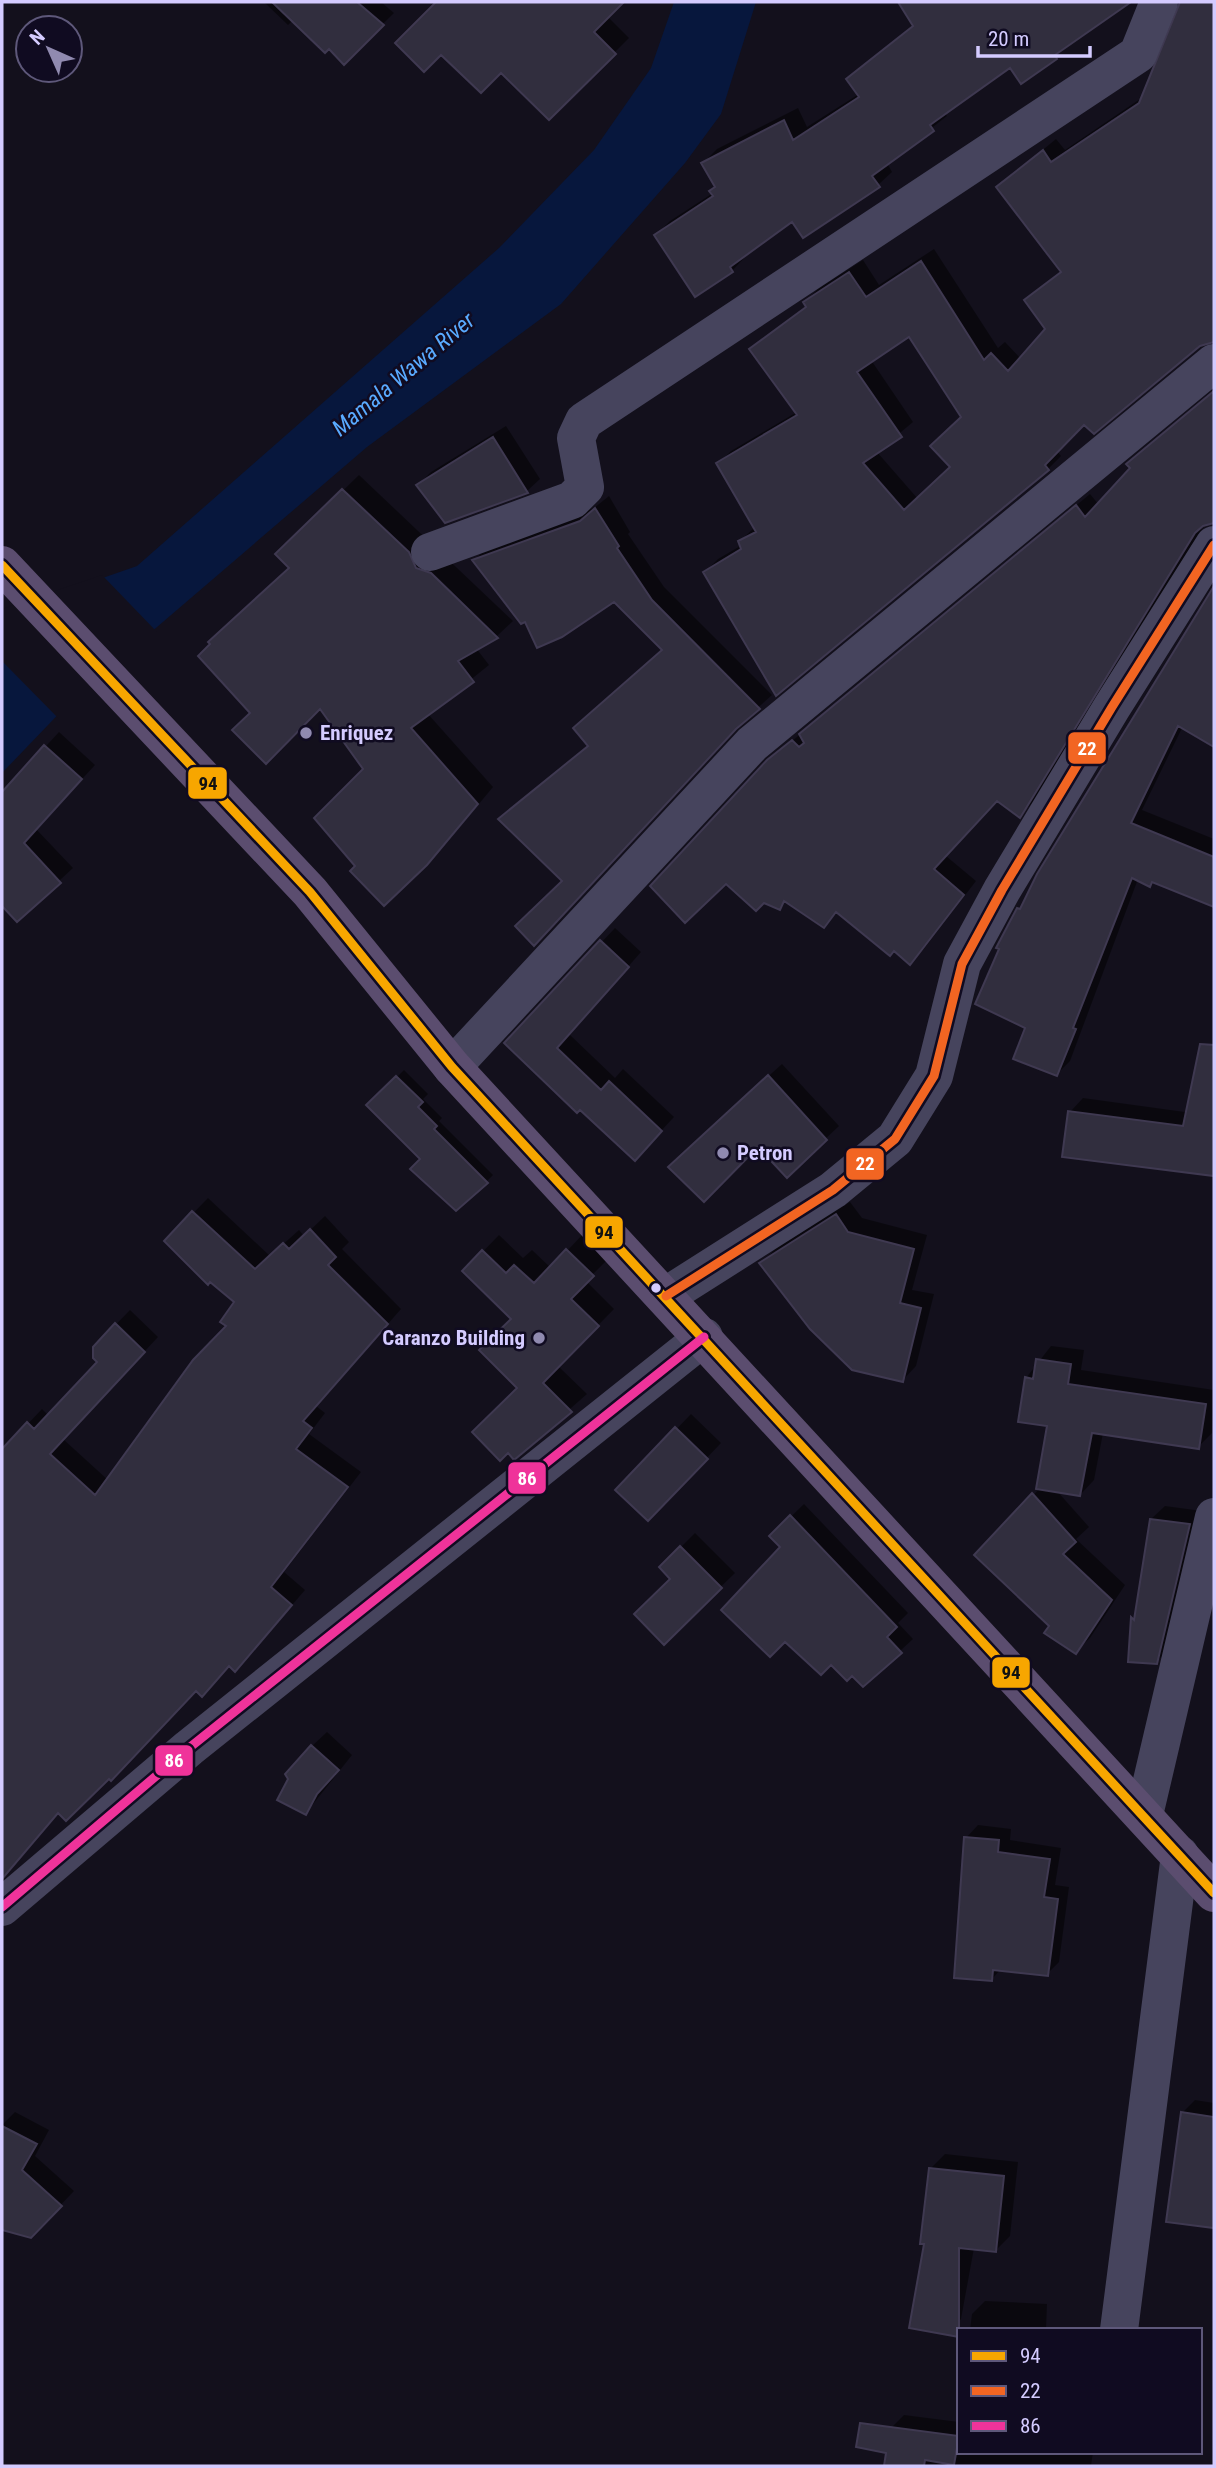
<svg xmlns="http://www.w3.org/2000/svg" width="1216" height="2468" font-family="'Roboto Condensed',sans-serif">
  <rect width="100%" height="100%" fill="#13101c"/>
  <path fill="#07173d" d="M674,2H756L721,114L685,163L561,304L367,447L73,699L2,773V613L137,566L499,248L594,150L651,68Z"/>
  <path fill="#13101c" d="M102,575L157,632L59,719L2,661V609Z"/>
  <path fill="#0007" fill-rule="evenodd" d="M264,2H381L394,13L344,62L329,47L293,20L288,25Z
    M438,2H621L607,16L629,38L549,118L501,71L398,43Z
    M900,2H1017L965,40L945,113L947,116L887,163L892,172L878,185L793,219L744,255L745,257L732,271L656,235L670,221L713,193L717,186L703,163L717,149L798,108L807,127L859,94L848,79L914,24Z
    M1183,2H1214V340L1199,345L1084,423L1057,451L1061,456L1048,469L705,572L718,559L742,545L740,541L755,527L718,464L731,451L797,412L751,349L807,305L805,302L818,289L863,260L879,285L934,249L998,348L1005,342L1021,359L1047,329L1026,300L1062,270L998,187L1056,139L1065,150L1143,97ZM910,335L963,417L952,466L918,499L877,452L913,422L871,360Z
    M1214,391V521L1205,524L1032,803L1019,816L997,799L946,856L976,881L923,950L910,963L838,912L824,926L786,900L779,907L768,761L1090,494L1099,505L1132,468L1128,464L1141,452Z
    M506,426L540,479L527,491L445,521L418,485L431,472Z
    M359,475L513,621L497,636L476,648L489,665L428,714L493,787L443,847L384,904L331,800L365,768L320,707L252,713L291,567L293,539Z
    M609,496L630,532L628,534L664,587L772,695L564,881L501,819L589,744L663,649L614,600L526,619L475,560L487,547L594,508Z
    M1214,589V745L1183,726L1142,810L1214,839V904L1154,881L1150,885L1138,879L1070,1061L1057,1074L1027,1027L976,1005L1001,948L1132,719Z
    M59,732L95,765L36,829L73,868L17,920L2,903V813L22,793L12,783Z
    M615,928L641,952L569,1034L615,1078L623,1069L674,1117L648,1145L506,1043Z
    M782,1064L839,1126L787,1175L758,1144L682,1154Z
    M404,1070L428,1094L423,1099L442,1118L439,1121L493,1175L486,1182L436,1187L432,1190L412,1169L423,1158L369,1105Z
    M1083,1098L1214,1116V1175L1064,1155L1070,1112Z
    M208,1198L270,1256L299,1230L304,1236L325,1216L349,1242L342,1249L401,1309L316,1406L325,1413L309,1434L361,1472L284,1572L305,1590L249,1655L196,1689L109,1777L59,1812L2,1876V1451L42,1409L49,1416L99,1362L94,1347L130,1310L158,1337L63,1439L108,1480L229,1326L237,1302L166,1241Z
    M850,1202L862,1218L927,1235L912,1290L934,1294L916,1366L903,1380L762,1263L775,1249Z
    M583,1234L608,1259L586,1281L614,1309L558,1366L587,1394L514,1458L519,1388L513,1319L464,1271L499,1235L523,1258L532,1250L551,1268Z
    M1051,1346L1084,1350L1081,1370L1214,1390L1212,1433L1198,1447L1103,1433L1094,1480L1080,1495L1057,1491L1089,1527L1076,1539L1125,1585L1090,1638L1075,1652L977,1555L1040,1488L1049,1425L1026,1378Z
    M691,1414L721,1443L663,1504L618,1490Z
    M804,1504L908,1613L898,1623L913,1639L900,1651L771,1536Z
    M1165,1506L1202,1511L1170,1649L1156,1662L1130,1660L1133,1618L1137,1614L1151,1519Z
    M695,1533L735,1573L664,1642L673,1579L661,1567Z
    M327,1732L352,1755L306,1813L312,1746Z
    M978,1825L1011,1829L1010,1840L1061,1848L1055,1885L1069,1887L1059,1962L1047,1974L1001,1969L992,1979L966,1838Z
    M1195,2100L1214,2103V2227L1168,2220L1182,2113Z
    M15,2112L49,2130L35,2156L74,2191L31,2236L2,2229V2125Z
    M945,2154L1018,2162L1010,2236L996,2250L974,2248L961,2319L947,2333L926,2242L930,2169Z
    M985,2301L1047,2304L1046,2330H970L972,2314Z
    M904,2415L959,2422V2452H1093L1091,2466H886L891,2428Z"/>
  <path fill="#312e3e" stroke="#3f3951" stroke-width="2" fill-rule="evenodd" d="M272,2H357L384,25L344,65L329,49L325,53Z
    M436,2H624L594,32L616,54L549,120L501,73L481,93L441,55L424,72L395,43Z
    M898,2H1131L1055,55L1057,59L1021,84L1010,68L930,125L934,131L872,176L880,187L803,238L792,222L730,267L733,272L695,297L654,235L713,196L709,191L715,187L701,163L784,120L793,140L859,97L846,79L913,26Z
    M1180,2H1214V342L1200,346L1094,434L1084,425L1045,465L1049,470L776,696L703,572L741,549L738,541L756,532L716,463L797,415L749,349L806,307L803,302L849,272L866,297L921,261L984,360L991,353L1008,371L1045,329L1024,300L1061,272L996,187L1043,150L1051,162L1139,103ZM909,337L961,417L930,446L950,467L904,510L863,463L902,437L857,372Z
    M1214,391V523L1203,526L1195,533L1020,818L997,801L934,869L964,895L910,965L894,951L890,956L836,912L824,928L784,901L780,910L764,903L756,911L726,884L685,923L650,886L767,760L792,740L799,747L804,743L799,734L1076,505L1085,517L1130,468L1126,464Z
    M493,437L528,493L445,523L416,485Z
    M342,489L409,552L416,568L431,573L498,638L458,661L474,682L411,728L478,804L427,865L384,906L350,871L355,866L314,818L363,769L320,709L266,764L232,730L250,713L198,656L210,644L208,642L289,568L275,554Z
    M595,508L619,546L617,548L652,600L760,709L736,729L534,946L515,926L562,881L498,819L588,746L573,728L662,650L614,602L562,637L537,648L525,622L521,624L472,560L580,521Z
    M1214,586V747L1178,726L1131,823L1214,857V907L1152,882L1150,887L1132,878L1073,1028L1076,1029L1057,1076L1013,1059L1025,1028L975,1004L999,949L996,948L1017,908L1020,909L1037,874Z
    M44,745L82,779L24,843L61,883L17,922L2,906V792Z
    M600,940L629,967L557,1048L601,1090L609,1081L662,1131L635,1161L580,1110L577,1113L504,1043Z
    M1200,1044L1214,1045V1176L1062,1157L1068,1111L1183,1126Z
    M768,1075L827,1140L787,1178L758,1147L704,1202L668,1167Z
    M396,1076L423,1102L418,1107L437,1126L434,1129L488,1183L456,1211L410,1169L420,1159L366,1105Z
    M192,1211L255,1269L283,1243L289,1249L310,1229L336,1257L328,1265L388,1324L303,1421L312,1428L296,1449L348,1487L271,1587L292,1605L235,1672L229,1666L202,1697L196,1691L111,1781L109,1779L66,1821L58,1813L2,1879V1449L27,1422L34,1429L97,1362L93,1358V1347L115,1323L145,1352L50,1454L95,1495L193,1360L226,1326L220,1322L234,1302L210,1282L208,1285L164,1241Z
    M836,1214L848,1232L914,1249L900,1303L921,1308L903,1382L852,1370L810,1329L759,1263Z
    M566,1249L594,1276L571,1299L599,1326L543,1383L572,1412L514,1460L508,1453L500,1461L472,1432L517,1388L479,1350L511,1319L462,1271L482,1250L506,1273L514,1265L534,1283Z
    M1036,1359L1071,1364L1068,1384L1206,1404L1199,1449L1092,1433L1080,1496L1036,1489L1047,1426L1018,1422L1025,1377L1033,1379Z
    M675,1427L708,1459L648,1521L615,1490Z
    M1032,1493L1076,1542L1063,1554L1112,1600L1076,1654L1044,1633L1049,1626L974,1555Z
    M790,1515L897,1627L887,1637L902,1653L863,1687L852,1676L847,1681L831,1665L821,1675L785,1642L770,1657L721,1610L780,1547L769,1536Z
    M1150,1519L1190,1524L1157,1664L1128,1662L1131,1617L1134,1620Z
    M680,1546L722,1588L664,1645L634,1614L670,1579L659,1567Z
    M311,1745L339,1770L317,1794L306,1815L277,1800L288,1779L285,1774Z
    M964,1837L999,1840L998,1852L1050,1859L1044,1897L1058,1899L1048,1976L993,1970L992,1981L954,1978Z
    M1181,2112L1214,2117V2228L1166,2222Z
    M2,2126L37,2144L22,2170L62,2206L31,2238L2,2230Z
    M929,2168L1004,2176L996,2252L959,2248V2337L909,2328L924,2244H920Z
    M860,2423L959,2436L954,2465L925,2460L924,2466H884L886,2453L856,2447Z"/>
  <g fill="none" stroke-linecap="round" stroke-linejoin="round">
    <path stroke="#46445d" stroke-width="38" d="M430,552L572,500L585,487L576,438L584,421L1138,54L1159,2
      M452,1067L752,744L1214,363
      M1144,1815L1214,1517
      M2,1907L189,1748L704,1337
      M1119,2330L1180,1855"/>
    <path stroke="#46445d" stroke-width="38" d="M666,1296L833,1190L895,1139L934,1076L962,964L1002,890L1112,707L1214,545"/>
    <path stroke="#5b4d6f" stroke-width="38" d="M2,565L310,892L452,1067L1214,1893"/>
    <defs>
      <path id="bus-1" d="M2,565L310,892L452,1067L1214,1893"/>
      <path id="bus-2" d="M666,1296L833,1190L895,1139L934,1076L962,964L1002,890L1112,707L1214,545"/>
      <path id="bus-3" d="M2,1907L189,1748L704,1337"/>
    </defs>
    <use href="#bus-1" stroke="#100b21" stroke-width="14"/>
    <use href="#bus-2" stroke="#100b21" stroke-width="14"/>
    <use href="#bus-3" stroke="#100b21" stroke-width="14"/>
    <use href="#bus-1" stroke="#f7a600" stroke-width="9"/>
    <use href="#bus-2" stroke="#f26522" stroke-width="9"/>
    <use href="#bus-3" stroke="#ef339a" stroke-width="9"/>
  </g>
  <g fill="#908ab0" stroke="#100b21" stroke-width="2.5">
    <circle cx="306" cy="733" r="7"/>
    <circle cx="723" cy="1153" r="7"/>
    <circle cx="539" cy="1338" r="7"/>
  </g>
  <circle fill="#d4cbff" stroke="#100b21" stroke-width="2.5" cx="656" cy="1288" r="6"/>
  <g text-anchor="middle" stroke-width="5" stroke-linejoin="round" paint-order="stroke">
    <g font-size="21" font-weight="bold" fill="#d4cbff" stroke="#100b21" text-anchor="start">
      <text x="320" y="740">Enriquez</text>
      <text x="737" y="1160">Petron</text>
      <text x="525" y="1345" text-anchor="end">Caranzo Building</text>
    </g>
    <g font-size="23" font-style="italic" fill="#59aaff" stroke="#100b21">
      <text transform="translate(403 374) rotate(-40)" y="8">Mamala Wawa River</text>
    </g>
  </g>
  <g stroke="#100b21" stroke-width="2.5">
    <rect x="1067" y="731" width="40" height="34" rx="7" fill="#f26522"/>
    <rect x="187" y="766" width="41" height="34" rx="7" fill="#f7a600"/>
    <rect x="845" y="1147" width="40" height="34" rx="7" fill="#f26522"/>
    <rect x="584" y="1215" width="40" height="34" rx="7" fill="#f7a600"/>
    <rect x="507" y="1461" width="40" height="34" rx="7" fill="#ef339a"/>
    <rect x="991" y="1656" width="40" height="33" rx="7" fill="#f7a600"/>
    <rect x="154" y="1744" width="40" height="33" rx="7" fill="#ef339a"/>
  </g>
  <g font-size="19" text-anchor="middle" font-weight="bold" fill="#fff">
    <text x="1087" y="755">22</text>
    <text x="865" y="1170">22</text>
    <text x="527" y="1485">86</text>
    <text x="174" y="1767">86</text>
  </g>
  <g font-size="19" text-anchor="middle" font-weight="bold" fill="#111">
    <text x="208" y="790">94</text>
    <text x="604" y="1239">94</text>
    <text x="1011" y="1679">94</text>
  </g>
  <rect width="1216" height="2468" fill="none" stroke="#d4cbff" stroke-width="7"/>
  <rect x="957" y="2328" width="245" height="126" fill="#100b21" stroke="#5e587a" stroke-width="2"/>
  <rect x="971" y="2351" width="35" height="10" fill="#f7a600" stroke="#5e587a" stroke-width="2"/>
  <text x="1020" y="2363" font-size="21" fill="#d4cbff">94</text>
  <rect x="971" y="2386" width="35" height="10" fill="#f26522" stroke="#5e587a" stroke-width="2"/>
  <text x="1020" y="2398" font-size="21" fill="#d4cbff">22</text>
  <rect x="971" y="2421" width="35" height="10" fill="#ef339a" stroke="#5e587a" stroke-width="2"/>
  <text x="1020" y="2433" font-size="21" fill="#d4cbff">86</text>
  <g transform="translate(49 49) rotate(315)"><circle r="33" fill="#100b21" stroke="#5e587a" stroke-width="2"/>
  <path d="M0-5L12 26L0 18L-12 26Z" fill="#908ab0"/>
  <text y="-10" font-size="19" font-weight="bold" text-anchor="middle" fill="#d4cbff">N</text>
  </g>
  <path d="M978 46v10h112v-10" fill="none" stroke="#d4cbff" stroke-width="3.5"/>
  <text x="988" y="46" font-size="21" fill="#d4cbff" stroke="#100b21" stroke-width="5" paint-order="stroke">20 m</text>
</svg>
